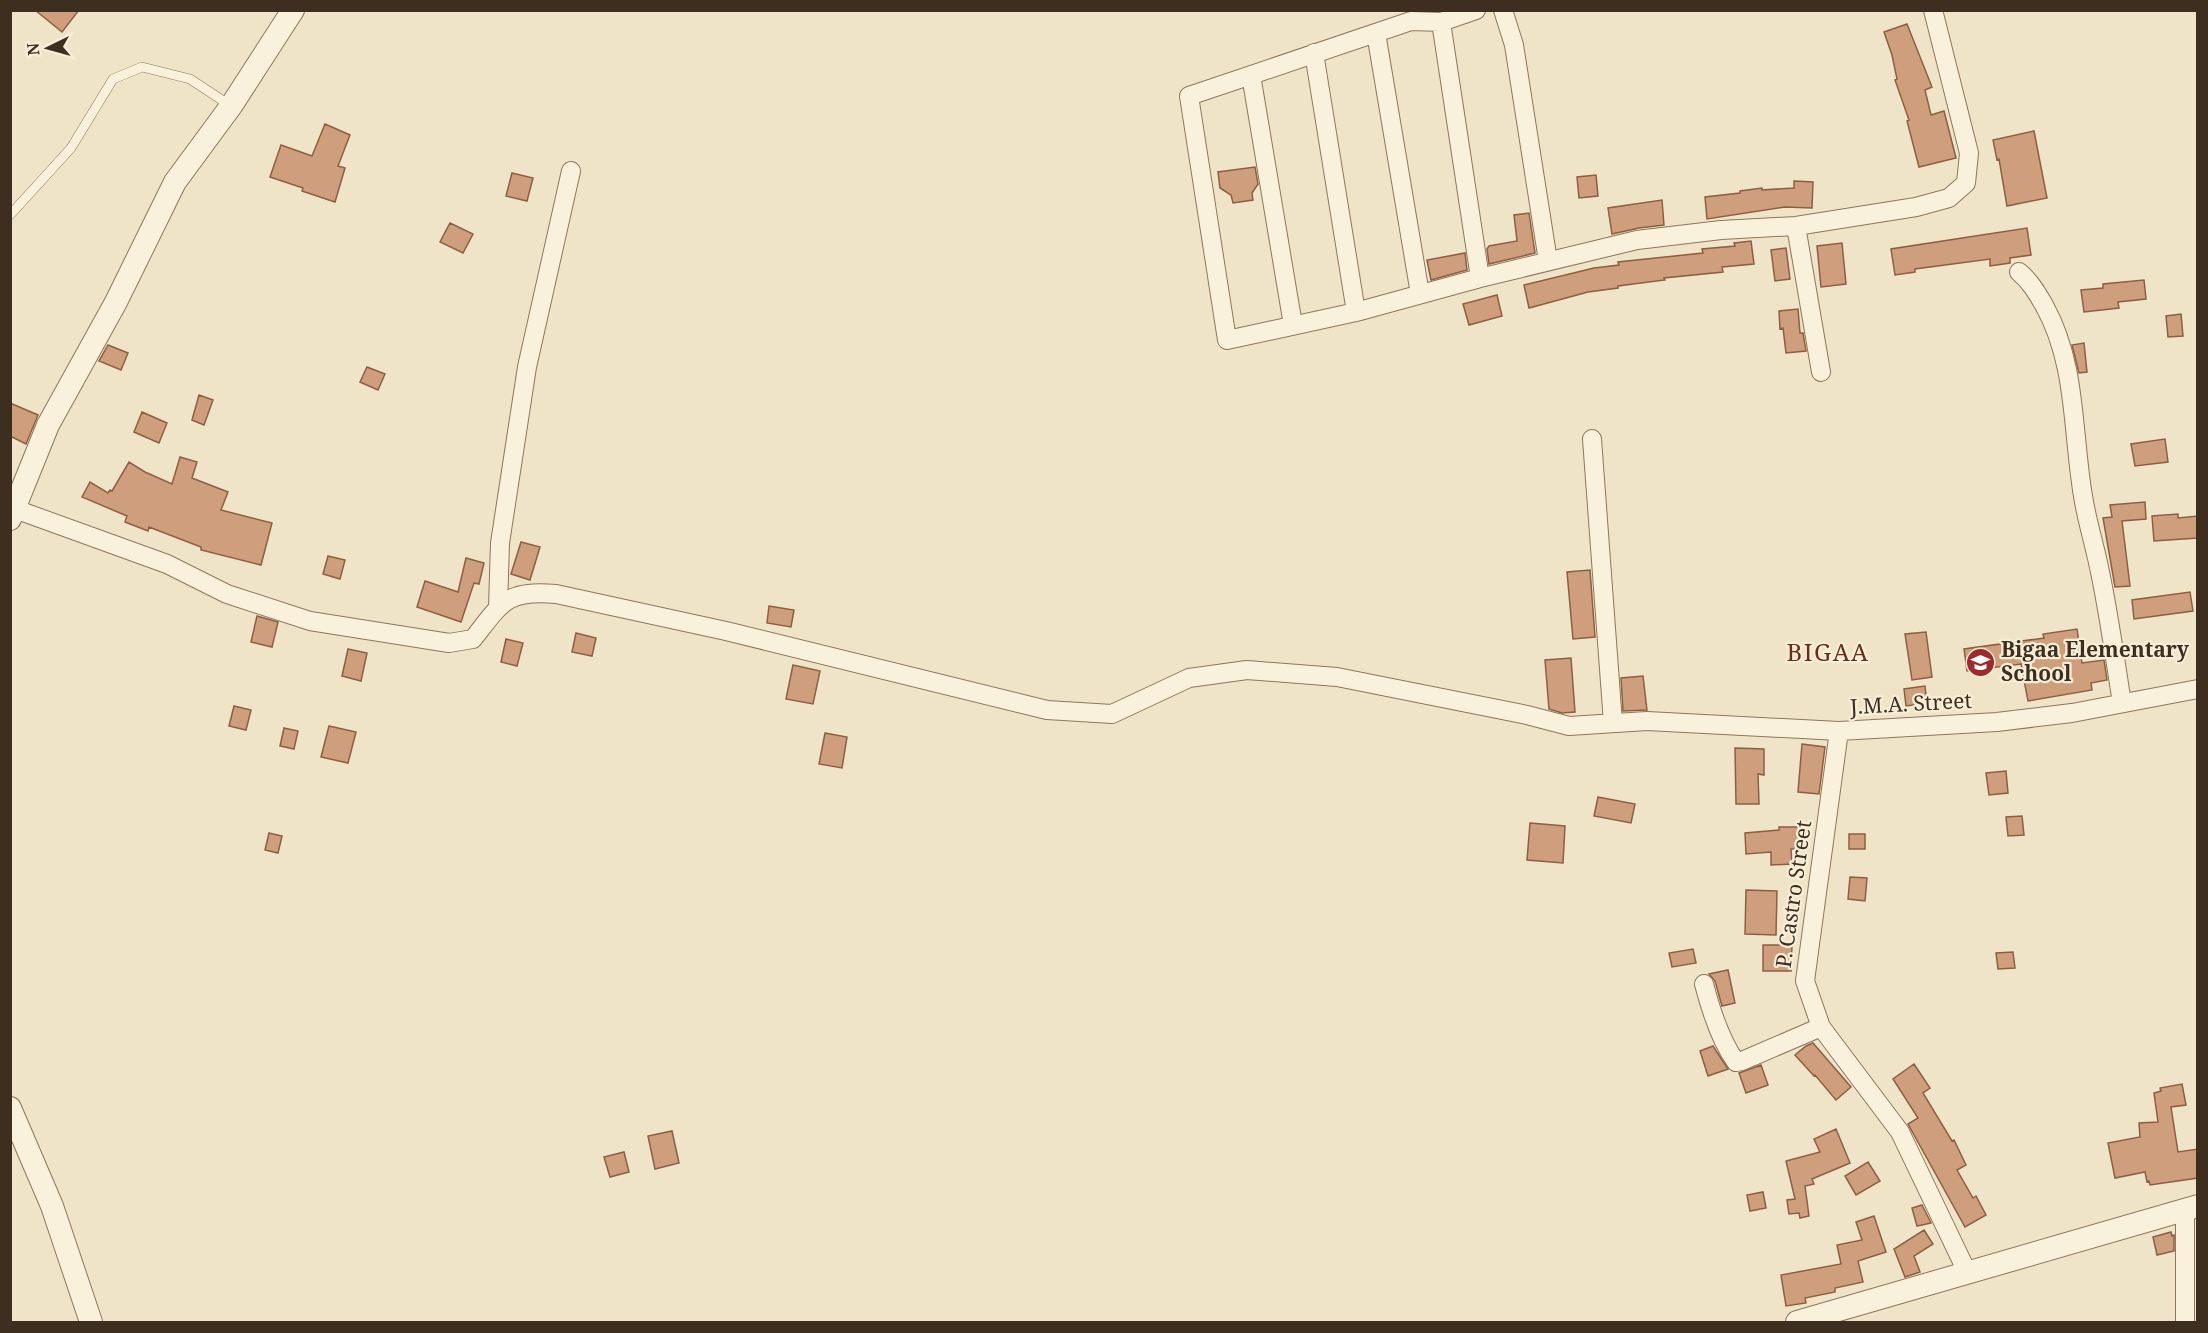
<svg xmlns="http://www.w3.org/2000/svg" width="2208" height="1333" font-family="'Noto Serif',serif">
  <rect width="100%" height="100%" fill="#f0e4c8"/>
  <path fill="#cf9f7d" stroke="#8d5f41" stroke-width="1.5" d="M35,10H79L62,32Z
    M1907,24L1932,87L1925,90L1931,115L1944,111L1956,158L1919,167L1907,121L1909,120L1895,80L1897,79L1892,55L1884,32Z
    M325,124L350,135L338,166L345,168L335,202L302,191L303,188L270,177L281,145L312,156Z
    M2034,131L2047,198L2007,206L1999,159L1997,160L1993,140Z
    M1255,167L1258,184L1252,193L1253,200L1233,203L1231,195L1220,188L1218,172Z
    M512,173L533,178L527,201L506,196Z
    M1596,175L1598,196L1579,198L1577,177Z
    M1794,181L1813,182L1812,208L1785,207L1707,219L1705,197L1740,193V191L1762,188V190L1794,188Z
    M1662,200L1664,225L1639,228L1612,234L1608,208Z
    M1529,213L1535,253L1489,264L1487,249L1489,246L1517,241L1514,215Z
    M450,223L473,234L463,253L440,242Z
    M2027,228L2031,255L2010,258V263L1990,266V259L1915,269V272L1895,275L1891,249Z
    M1751,241L1754,264L1722,267L1723,272L1664,278L1665,280L1618,286V288L1588,292L1529,308L1524,285L1594,268L1619,265L1618,262L1703,253L1702,249L1735,246L1734,243Z
    M1842,243L1846,284L1821,287L1817,246Z
    M1786,248L1790,279L1775,281L1771,250Z
    M1465,253L1467,270L1431,280L1427,260Z
    M2144,280L2146,299L2118,302L2119,308L2084,312L2081,290L2103,288V284Z
    M1497,295L1502,316L1469,325L1463,304Z
    M1798,309L1800,333H1803L1806,351L1786,353L1783,328L1780,329L1779,311Z
    M2181,314L2183,336L2168,337L2166,316Z
    M2084,343L2087,372L2079,373L2072,345Z
    M108,345L128,353L121,370L99,361Z
    M367,367L385,374L378,390L360,382Z
    M199,395L213,400L204,425L192,420Z
    M10,403L38,415L26,444L10,436Z
    M142,412L167,423L159,443L134,432Z
    M2165,439L2168,462L2135,466L2131,444Z
    M180,457L197,462L192,478L228,492L221,510L272,523L261,565L201,550V547L149,527L148,531L125,522L127,516L82,497L90,482L108,493L110,490L112,491L129,462L145,472L172,484Z
    M2145,502L2146,519L2122,521L2130,586L2115,587L2103,518L2112,517L2110,505Z
    M2178,514V518L2198,516V538L2154,541L2152,516Z
    M521,542L540,547L530,580L511,574Z
    M328,556L345,560L340,579L323,574Z
    M466,558L484,563L479,584L474,583L461,622L417,607L425,581L458,592Z
    M1590,570L1595,637L1573,639L1567,572Z
    M2190,592L2193,611L2134,619L2132,600Z
    M769,606L794,610L791,627L767,623Z
    M257,616L278,622L272,647L251,642Z
    M2077,629L2082,663L2104,660L2107,680L2091,683L2092,690L2028,701L2021,664L1967,671L1964,649L2044,638L2043,634Z
    M1926,632L1932,677L1912,680L1905,634Z
    M576,633L596,638L592,656L572,652Z
    M506,639L523,643L517,666L501,662Z
    M348,649L367,653L361,681L342,676Z
    M1571,658L1575,712L1562,713L1549,709L1545,660Z
    M793,665L820,671L813,704L786,699Z
    M1643,676L1647,710L1623,711L1621,678Z
    M1925,686L1927,703L1906,706L1904,689Z
    M234,706L251,710L246,730L229,726Z
    M329,726L356,732L348,763L321,757Z
    M284,728L298,731L294,749L280,746Z
    M825,733L847,737L842,768L819,764Z
    M1802,744L1825,747L1819,794L1798,792Z
    M1735,748L1764,749V775L1758,774L1759,804H1736Z
    M2006,771L2008,793L1989,795L1986,773Z
    M1598,797L1635,804L1631,823L1594,816Z
    M2022,816L2024,835L2008,836L2006,817Z
    M1530,823L1565,826L1563,863L1527,860Z
    M1779,827H1807V849H1791L1792,864L1771,865V852L1746,854L1745,833L1779,830Z
    M269,833L282,836L278,853L265,850Z
    M1849,834H1865V849H1849Z
    M1850,877L1867,878L1865,901L1848,899Z
    M1746,890L1777,891L1776,935L1745,934Z
    M1763,945H1792L1791,971H1763Z
    M1693,949L1696,963L1672,967L1669,953Z
    M2013,952L2015,968L1998,969L1996,953Z
    M1728,970L1735,1003L1722,1006L1715,981L1709,974Z
    M1813,1043L1851,1087L1836,1100L1815,1075L1814,1076L1795,1055L1806,1046Z
    M1713,1046L1728,1069L1708,1076L1700,1051Z
    M1914,1064L1930,1088L1923,1093L1952,1141L1954,1140L1966,1165L1957,1170L1973,1198L1976,1196L1986,1215L1965,1227L1908,1124L1918,1118L1893,1079Z
    M1761,1065L1768,1085L1746,1093L1739,1073Z
    M2182,1084L2186,1105L2171,1107L2178,1152L2198,1149V1178L2150,1185L2149,1181L2147,1182L2145,1172L2115,1178L2108,1143L2140,1137L2139,1123L2158,1122L2154,1093L2161,1091L2160,1088Z
    M1836,1129L1850,1163L1812,1179L1814,1184L1805,1186L1809,1216L1800,1218L1799,1213L1789,1214L1787,1200L1795,1199L1786,1161L1820,1152L1814,1139Z
    M672,1131L679,1163L655,1169L648,1136Z
    M624,1152L629,1172L610,1177L604,1157Z
    M1868,1162L1880,1181L1856,1195L1845,1176Z
    M1763,1192L1766,1208L1750,1211L1747,1195Z
    M1922,1205L1931,1223L1917,1226L1912,1208Z
    M1874,1216L1886,1252L1858,1261L1863,1282L1835,1288V1292L1805,1298L1806,1303L1786,1306L1781,1275L1841,1264L1837,1245L1862,1240L1856,1222Z
    M1924,1230L1933,1244L1914,1256L1920,1272L1905,1277L1894,1249Z
    M2171,1232L2172,1236L2174,1235V1251L2157,1255L2153,1237Z"/>
  <g fill="none" stroke-linecap="round" stroke-linejoin="round">
    <defs>
      <path id="service" d="M10,215L71,148L113,79L142,67L190,79L231,106"/>
      <path id="minor" d="M1503,10L1514,45L1548,261
        M1441,22L1476,10
        M1376,33L1420,294
        M1314,53L1356,312
        M1251,75L1293,325
        M1796,226L1821,372
        M2019,272C2030,281 2037,293 2044,305C2077,364 2072,431 2083,496C2087,522 2095,546 2100,572C2109,615 2115,659 2122,703
        M1480,278L1441,22L1411,21L1189,96L1227,340L1356,312L1480,278L1637,240L1721,230L1796,226L1916,207L1949,198L1966,183L1969,153L1933,10
        M1592,439L1613,723
        M15,509L167,564L227,594L310,621L449,643L473,639C502,602 506,590 556,594L726,631L1047,710L1112,714L1189,678L1247,670L1337,677L1527,715L1569,726L1647,721L1839,731L1997,722L2072,713L2198,689
        M498,607L500,543L527,367L571,171
        M1839,731L1805,981L1821,1027L1900,1132L1967,1272
        M1704,984C1711,1011 1720,1040 1736,1062L1742,1061L1821,1027
        M2185,1209V1322"/>
      <path id="tertiary" d="M10,519L48,425L116,302L175,182L231,106L293,10
        M10,1108L52,1206L91,1322
        M1797,1322L2198,1206"/>
    </defs>
    <use href="#service" stroke="#8d765c" stroke-width="10"/>
    <use href="#minor" stroke="#8d765c" stroke-width="20"/>
    <use href="#tertiary" stroke="#8d765c" stroke-width="24"/>
    <use href="#service" stroke="#faf1dc" stroke-width="9"/>
    <use href="#minor" stroke="#faf1dc" stroke-width="18"/>
    <use href="#tertiary" stroke="#faf1dc" stroke-width="22"/>
  </g>
  <defs>
    <symbol id="school-disc" viewBox="-11 -11 22 22"><circle r="9.5" fill="#9e2a2b" stroke="#f7eed8"/><path d="M0-5L7-2L0 1L-7-2ZM-4 1L0 2.5L4 1V4Q0 6-4 4Z" fill="#fff"/></symbol>
  </defs>
  <g fill-rule="evenodd">
    <use href="#school-disc" x="1964" y="646" width="33" height="33"/>
  </g>
  <g text-anchor="middle" stroke-width="4.5" stroke-linejoin="round" paint-order="stroke">
    <g font-size="21" font-weight="bold" fill="#3d2e20" stroke="#f7eed8" text-anchor="start">
      <text x="2001" y="657">Bigaa Elementary<tspan x="2001" dy="24">School</tspan></text>
    </g>
    <g font-size="21" fill="#3d2e20" stroke="#f7eed8">
      <text transform="translate(1911 704) rotate(-3)" y="7">J.M.A. Street</text>
      <text transform="translate(1794 894) rotate(-82)" y="7">P. Castro Street</text>
    </g>
    <g font-size="24" letter-spacing="1.5" fill="#6b2e1e" stroke="#f7eed8">
      <text x="1828" y="661">BIGAA</text>
    </g>
  </g>
  <rect width="2208" height="1333" fill="none" stroke="#3d2e20" stroke-width="24"/>
  <g transform="translate(48 48) rotate(265)" stroke="#f7eed8" stroke-width="4.5" paint-order="stroke">
  <path d="M0-4.5L10 22L0 15L-10 22Z" fill="#3d2e20"/>
  <text y="-9" font-size="16" font-weight="bold" text-anchor="middle" fill="#3d2e20">N</text>
  </g>
</svg>
